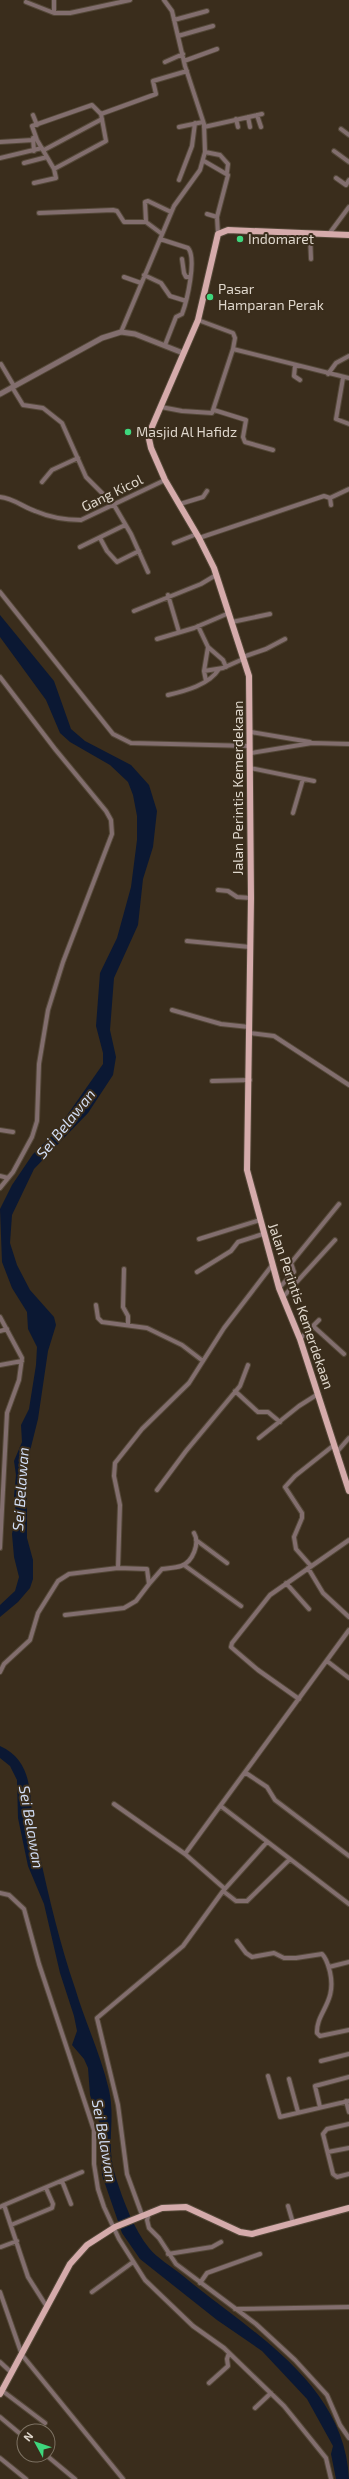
<svg xmlns="http://www.w3.org/2000/svg" width="349" height="2479" font-family="'Exo 2',sans-serif">
  <rect width="100%" height="100%" fill="#3a2d1c"/>
  <path fill="#0b1833" d="M0,615L54,681L71,729L85,741L131,765L149,785L157,811L153,847L143,879L138,925L114,978L110,1030L116,1057L113,1075L88,1113L34,1169L12,1215L10,1243L17,1265L30,1290L54,1317L56,1325L48,1351L38,1419L27,1463V1538L33,1560V1579L30,1588L18,1602L0,1617V1605L15,1591L19,1577L14,1557L12,1534L16,1513L14,1496L16,1475L14,1461L22,1442L21,1425L29,1409L36,1365L37,1347L28,1329L27,1312L12,1288L2,1262L0,1209L12,1185L33,1154L54,1134L103,1064V1053L96,1026L100,973L117,938L131,887L137,840V816L133,795L128,782L110,765L70,742L60,733L46,700L0,637Z
    M0,1746C29,1759 30,1786 32,1814C33,1827 37,1840 39,1852C49,1898 60,1944 75,1988C85,2022 101,2055 109,2090C116,2121 105,2145 116,2178C123,2200 134,2230 149,2248C157,2258 171,2266 182,2275C247,2330 345,2382 349,2479H336L331,2454L333,2446L307,2399L262,2351L217,2320L140,2259L122,2233L102,2175L100,2125L90,2095L88,2068L84,2059L72,2045L77,2031L74,2016L60,1973L44,1904L28,1866L18,1818L17,1780L10,1766L0,1758Z"/>
  <g fill="none" stroke-linecap="round" stroke-linejoin="round">
    <defs>
      <path id="minor" d="M26,2L54,13H70L130,0
        M54,13V0
        M174,20L207,11
        M178,36L213,26
        M184,61L217,49
        M165,62L183,54
        M101,114L92,105L32,126L37,140L54,169L106,141L101,114L156,94L153,81L187,71
        M33,115L37,125
        M257,115L261,127
        M248,117L250,127
        M236,119L238,127
        M179,127L203,122
        M204,127L262,114
        M341,129L349,135
        M33,138L34,151
        M0,142L33,140
        M44,150L102,119
        M334,151L349,162
        M205,152L220,155L228,164L227,172
        M0,158L42,148
        M204,161L228,175L217,217L218,234
        M24,163L47,157
        M336,178L346,185L349,180
        M179,180L192,146L195,123
        M34,183L56,178L54,169
        M39,213L113,210L117,211L124,222H146
        M207,214L217,217
        M162,234L146,222L145,202L148,201L171,212
        M310,234L311,259
        M329,234L349,207
        M160,239L188,248C197,258 187,301 182,314L176,317L165,345
        M182,259L184,273L186,277H190
        M144,275L161,283L170,296L186,301
        M124,277L141,283
        M198,320L233,333L235,338L233,349
        M121,332L174,206L200,170L205,152L204,124L185,66L172,11L164,0
        M1,364L14,386
        M295,366L294,376L300,380
        M328,374L336,363L349,356
        M343,378L336,419L349,424
        M12,387L23,405L43,408L62,423L86,477L114,505L131,534L148,572
        M161,407L182,411L212,413L233,349L349,378
        M214,410L246,420L243,437L245,442L273,450
        M42,482L52,470L78,458
        M0,497C13,498 23,507 35,511C49,517 66,520 81,520L165,480
        M330,498L349,489
        M180,504L203,497L207,491
        M100,538L107,551L117,562L139,551
        M199,538L324,496L330,498L331,505
        M174,543L197,534
        M80,547L125,525
        M0,592L113,734L131,743L250,746
        M168,595L179,632
        M134,611L201,584L216,575
        M232,622L270,614
        M198,626L208,647L223,660L226,667
        M157,639L194,628L229,613
        M243,657L266,649L285,639
        M204,671L208,647
        M0,677L55,749L106,811L111,820L112,834L63,962L48,1010L39,1064L37,1121L32,1137L13,1172L0,1188
        M206,681L204,671L223,668L243,659
        M168,695C185,691 209,685 219,669
        M251,732L310,742
        M251,753L312,743L349,744
        M250,768L314,781
        M293,813L303,779
        M218,890L228,891L237,897L251,898
        M187,941L250,947
        M172,1010L221,1024L249,1027
        M249,1033L274,1036L349,1085
        M212,1081L250,1080
        M0,1130L13,1132
        M0,1176L8,1178
        M199,1239L260,1220
        M124,1269L123,1307L128,1316V1324
        M197,1272L231,1251L238,1242L263,1234
        M279,1288L294,1272L291,1263L339,1204
        M283,1297L335,1240
        M96,1305L98,1318L102,1322L147,1328L182,1345L203,1361
        M0,1317L22,1358L19,1380L7,1413L0,1548
        M313,1326L344,1354
        M0,1331L7,1329
        M300,1339L319,1320
        M0,1365L22,1361
        M235,1391L258,1412H268L280,1422
        M259,1438L299,1406L318,1394
        M336,1453L349,1438
        M157,1490L186,1451L240,1386L248,1365
        M196,1540L227,1563
        M184,1565L241,1606
        M311,1566L296,1549L294,1537L302,1518V1513L285,1487L295,1476L334,1445
        M308,1568L323,1593L349,1617
        M286,1583L309,1609
        M149,1584L162,1569C168,1568 175,1568 181,1566C193,1562 200,1543 194,1533
        M65,1615L124,1608L136,1601L149,1584L147,1569L118,1568
        M327,1661L349,1678
        M0,1672L4,1664L30,1640L38,1613L58,1581L69,1574L118,1568L120,1505L114,1476L115,1463L142,1429L189,1383L224,1328L273,1264
        M299,1699L258,1670L231,1647L232,1643L270,1595L349,1540
        M246,1773L267,1787L275,1800L349,1856
        M114,1804L185,1854L225,1889
        M222,1807L349,1904
        M185,1854L349,1630
        M223,1891L236,1901H247L290,1859
        M0,1893L9,1895L24,1909L39,1964L94,2130V2164L98,2189L104,2207L119,2239L145,2280L193,2326L224,2348L284,2406L326,2458L331,2479
        M237,1941L246,1953L252,1957L274,1953L284,1958H296L322,1954C327,1959 328,1965 330,1972C337,2003 316,2012 317,2033L320,2036L349,2030
        M329,1967L349,1962
        M321,2061L349,2054
        M268,2076L280,2117L349,2101
        M289,2079L298,2112
        M346,2101L349,2112
        M320,2107L315,2086L349,2077
        M349,2124L327,2129L323,2134L333,2174L337,2177L349,2174
        M328,2152L349,2148
        M62,2181L71,2204
        M4,2205L82,2172
        M288,2206L293,2223
        M0,2207L4,2205L28,2277L47,2307
        M149,2213L147,2220L149,2228L159,2238L176,2264L256,2324L295,2360L327,2395L340,2425L349,2438
        M142,2215L127,2174L118,2105L97,2018L183,1946L223,1891L267,1842
        M11,2225L52,2208L53,2204L46,2188
        M1,2247L17,2241
        M168,2254L212,2247L221,2242
        M200,2283L207,2273L260,2254
        M0,2292L22,2355L123,2479
        M92,2292L133,2262
        M235,2309L349,2307
        M0,2362L12,2373
        M209,2383L228,2366L227,2359L229,2353
        M0,2389L45,2423
        M255,2408L271,2393
        M0,2417L24,2437
        M46,2455L75,2479
        M0,2458L26,2479"/>
      <path id="tertiary" d="M0,394L102,338L121,332L135,334L183,353"/>
      <path id="primary" d="M349,235L228,230L218,234L198,320L151,429L149,439L151,448L165,480L199,538L214,568L249,676L251,898L247,1170L279,1288L300,1339L349,1491
        M0,2394L70,2264L87,2245L115,2227L162,2208L186,2207L240,2232L252,2234L349,2208"/>
    </defs>
    <use href="#minor" stroke="#544838" stroke-width="6"/>
    <use href="#tertiary" stroke="#544838" stroke-width="7"/>
    <use href="#primary" stroke="#544838" stroke-width="8"/>
    <use href="#minor" stroke="#826e6e" stroke-width="4"/>
    <use href="#tertiary" stroke="#826e6e" stroke-width="5"/>
    <use href="#primary" stroke="#d5abab" stroke-width="6"/>
  </g>
  <g fill="#3ed77d" stroke="#3a2d1c" stroke-width="1.5">
    <circle cx="240" cy="239" r="4"/>
    <circle cx="210" cy="297" r="4"/>
    <circle cx="128" cy="432" r="4"/>
  </g>
  <g text-anchor="middle" stroke-width="4" stroke-linejoin="round" paint-order="stroke">
    <g font-size="14" fill="#ded6cb" stroke="#3a2d1c" text-anchor="start">
      <text x="248" y="244">Indomaret</text>
      <text x="218" y="294">Pasar<tspan x="218" dy="16">Hamparan Perak</tspan></text>
      <text x="136" y="437">Masjid Al Hafidz</text>
    </g>
    <g font-size="14" fill="#ded6cb" stroke="#3a2d1c">
      <text transform="translate(112 493) rotate(-26)" y="5">Gang Kicol</text>
      <text transform="translate(238 788) rotate(-90)" y="5">Jalan Perintis Kemerdekaan</text>
      <text transform="translate(301 1306) rotate(71)" y="5">Jalan Perintis Kemerdekaan</text>
    </g>
    <g font-size="15" font-style="italic" fill="#d1ddf5" stroke="#3a2d1c">
      <text transform="translate(66 1124) rotate(-51)" y="5">Sei Belawan</text>
      <text transform="translate(21 1489) rotate(-86)" y="5">Sei Belawan</text>
      <text transform="translate(31 1827) rotate(80)" y="5">Sei Belawan</text>
      <text transform="translate(104 2141) rotate(80)" y="5">Sei Belawan</text>
    </g>
  </g>
  <g transform="translate(36 2443) rotate(310)"><circle r="19" fill="#3a2d1c" stroke="#7c7162"/>
  <path d="M0-3L7 15L0 10L-7 15Z" fill="#3ed77d"/>
  <text y="-6" font-size="11" font-weight="bold" text-anchor="middle" fill="#ded6cb">N</text>
  </g>
</svg>
